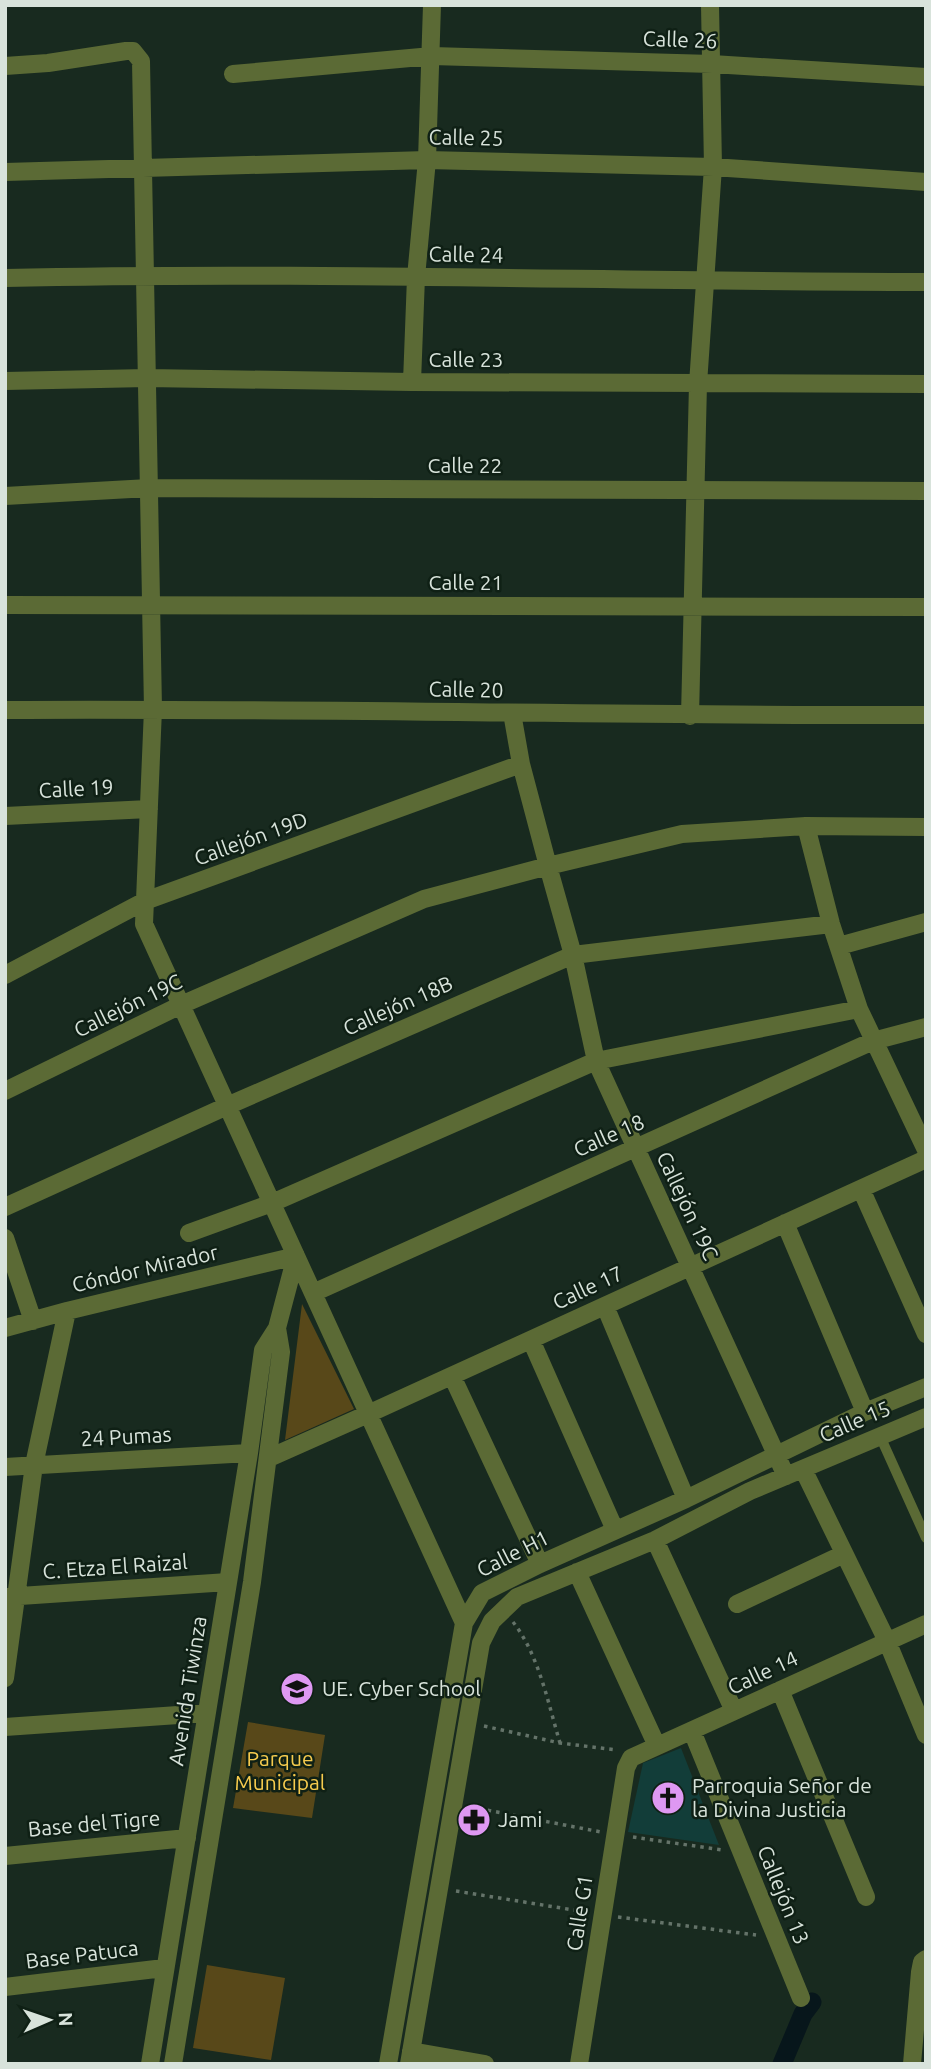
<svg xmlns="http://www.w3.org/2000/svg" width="931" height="2069" font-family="Ubuntu,sans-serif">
  <rect width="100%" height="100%" fill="#182a1f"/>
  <path fill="#584819" d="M302,1304L354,1409L285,1440Z
    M248,1722L325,1735L312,1818L233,1808Z
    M207,1965L285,1978L271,2060L193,2048Z"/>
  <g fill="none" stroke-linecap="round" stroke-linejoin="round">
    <path stroke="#07161b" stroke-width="19" d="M782,2064L803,2014L812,2002"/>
  </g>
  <path fill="#123d39" d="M681,1748L719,1845L628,1832L643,1763Z"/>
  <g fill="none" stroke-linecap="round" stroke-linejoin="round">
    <path stroke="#647369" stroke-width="3.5" stroke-dasharray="3.5 5" stroke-linecap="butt" d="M513,1622C539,1655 548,1703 560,1743
      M484,1726L560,1743L617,1750
      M471,1807L601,1832
      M633,1837L722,1850
      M456,1891L586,1912
      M618,1917L756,1935"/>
    <path stroke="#5b6a35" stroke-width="10" d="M880,1436L926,1538"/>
    <path stroke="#5b6a35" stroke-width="18" d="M5,66L48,63L126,51H133L141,61L153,709L144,924L464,1623
      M233,74L432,56L712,64L926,77
      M5,172L427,160L713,167L926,182
      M5,278C312,271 619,282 926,282
      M5,381L147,378L412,382L926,384
      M412,382L416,277L427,160L432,5
      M5,496L149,488L926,491
      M5,605L926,607
      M5,710C312,708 619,716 926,715
      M512,713L521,764L548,866L682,834L806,826L926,827
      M690,716L698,384L713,167L710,5
      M5,816L149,809
      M806,826L831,924L859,1009L926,1150
      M839,946L926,922
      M5,975L145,901L521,764
      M5,1091L181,1005L424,899L548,866L573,955L596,1061L786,1476
      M861,1189L926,1334
      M5,1207L227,1106L573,955L831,924
      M785,1223L865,1412
      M189,1233L272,1203L596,1061L859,1009
      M5,1238L33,1321
      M313,1293L873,1041L926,1027
      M605,1306L686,1499
      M5,1328L67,1311L296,1256L277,1328L263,1350L249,1453L150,2064
      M531,1340L615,1530
      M452,1376L540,1564
      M269,1458L368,1414L926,1159
      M5,1467L249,1453
      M803,1469L887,1641L926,1735
      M655,1540L734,1711
      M577,1572L657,1746
      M5,1597L228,1582
      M737,1604L844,1554
      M5,1678L34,1465L67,1311
      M780,1690L866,1897
      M5,1727L207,1713
      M692,1731L801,1998
      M5,1856L187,1838
      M5,1987L164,1968
      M411,2051L485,2064
      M173,2064L252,1582L281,1352L277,1328
      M388,2064L464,1623L482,1593L540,1564L686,1499L865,1412L926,1387
      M409,2064L481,1643L492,1621L517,1597L655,1540L750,1491L926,1417
      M579,2064L626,1768L631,1758L926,1624
      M912,2064L920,1972L922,1962L926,1959"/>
  </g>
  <defs>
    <symbol id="school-disc" viewBox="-11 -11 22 22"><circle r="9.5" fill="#de98f2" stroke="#0f2015"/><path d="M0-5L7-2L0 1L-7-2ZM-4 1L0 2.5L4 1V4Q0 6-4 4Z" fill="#111"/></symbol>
    <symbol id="church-disc" viewBox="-11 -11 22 22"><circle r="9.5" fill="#de98f2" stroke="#0f2015"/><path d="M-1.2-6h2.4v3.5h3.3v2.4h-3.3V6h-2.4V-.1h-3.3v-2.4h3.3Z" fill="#111"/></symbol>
    <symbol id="pharmacy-disc" viewBox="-11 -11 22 22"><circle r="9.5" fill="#de98f2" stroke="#0f2015"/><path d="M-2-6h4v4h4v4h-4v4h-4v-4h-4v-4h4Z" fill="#111"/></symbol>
  </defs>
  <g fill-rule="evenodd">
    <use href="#school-disc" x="278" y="1670" width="38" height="38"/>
    <use href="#church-disc" x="649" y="1779" width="38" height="38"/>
    <use href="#pharmacy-disc" x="455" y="1801" width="38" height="38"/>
  </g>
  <g text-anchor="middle" stroke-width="5" stroke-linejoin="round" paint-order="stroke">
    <g font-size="21" fill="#d8e3db" stroke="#0f2015">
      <text transform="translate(680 40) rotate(2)" y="7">Calle 26</text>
      <text transform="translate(466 138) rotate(1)" y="7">Calle 25</text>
      <text transform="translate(466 255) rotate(1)" y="7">Calle 24</text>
      <text x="466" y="367">Calle 23</text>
      <text x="465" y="473">Calle 22</text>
      <text x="466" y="590">Calle 21</text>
      <text transform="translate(466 690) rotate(1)" y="7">Calle 20</text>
      <text transform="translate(76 789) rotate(-3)" y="7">Calle 19</text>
      <text transform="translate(251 839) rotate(-20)" y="7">Callejón 19D</text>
      <text transform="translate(128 1006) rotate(-26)" y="7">Callejón 19C</text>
      <text transform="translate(398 1006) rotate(-24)" y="7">Callejón 18B</text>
      <text transform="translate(609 1136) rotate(-24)" y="7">Calle 18</text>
      <text transform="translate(687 1206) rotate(65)" y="7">Callejón 19C</text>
      <text transform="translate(145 1269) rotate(-13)" y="7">Cóndor Mirador</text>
      <text transform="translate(588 1288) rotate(-25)" y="7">Calle 17</text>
      <text transform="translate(855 1422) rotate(-23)" y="7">Calle 15</text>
      <text transform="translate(126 1437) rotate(-3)" y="7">24 Pumas</text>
      <text transform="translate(513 1554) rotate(-27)" y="7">Calle H1</text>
      <text transform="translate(115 1567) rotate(-4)" y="7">C. Etza El Raizal</text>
      <text transform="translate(763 1673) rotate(-25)" y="7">Calle 14</text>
      <text transform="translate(188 1691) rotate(-81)" y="7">Avenida Tiwinza</text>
      <text transform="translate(94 1824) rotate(-5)" y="7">Base del Tigre</text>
      <text transform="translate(783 1895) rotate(68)" y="7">Callejón 13</text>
      <text transform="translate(580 1913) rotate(-81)" y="7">Calle G1</text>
      <text transform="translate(82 1955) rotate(-7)" y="7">Base Patuca</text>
    </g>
    <g font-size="21" fill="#d8e3db" stroke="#0f2015" text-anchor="start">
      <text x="322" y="1696">UE. Cyber School</text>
      <text x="692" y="1793">Parroquia Señor de<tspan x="692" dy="24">la Divina Justicia</tspan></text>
      <text x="498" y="1827">Jami</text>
    </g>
    <g font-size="21" fill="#f6cb4e" stroke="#0f2015">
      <text x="280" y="1766">Parque<tspan x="280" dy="24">Municipal</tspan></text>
    </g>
  </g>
  <rect width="931" height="2069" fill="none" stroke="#d8e3db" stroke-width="14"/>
  <g transform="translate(49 2020) rotate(88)" stroke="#0f2015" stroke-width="5" paint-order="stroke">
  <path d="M0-5L12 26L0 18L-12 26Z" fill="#d8e3db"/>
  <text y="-10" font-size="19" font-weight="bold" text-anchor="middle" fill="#d8e3db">N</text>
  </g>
</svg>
